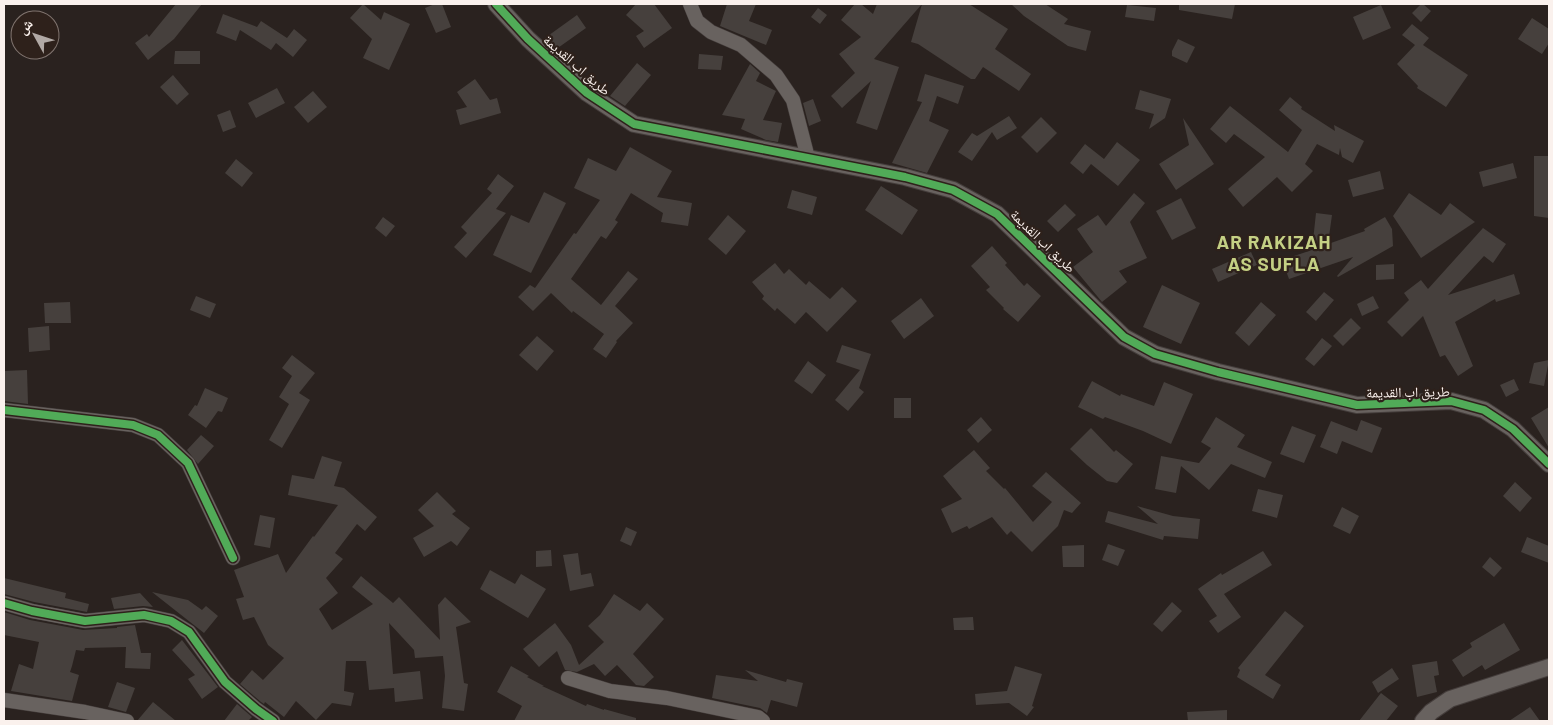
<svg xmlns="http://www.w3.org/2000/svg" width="1553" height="725" font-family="Barlow,'Noto Naskh Arabic',sans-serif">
  <rect width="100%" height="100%" fill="#2a221f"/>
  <path fill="#46403d" d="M176,4H202L174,39L148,60L135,43L147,34L149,37Z
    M363,4L381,20L384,12L410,24L389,70L363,58L372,39L350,18Z
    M435,4H442L451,27L436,33L425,8Z
    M636,4H654L672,28L644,48L636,36L644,31L626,15Z
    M727,4H756L749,21L772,30L766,45L720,26Z
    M855,4H861L873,14L877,4H969L1008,29L995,49L1031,74L1019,91L983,67L975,79H971L918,44L911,42L922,4L874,59L899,67L877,130L856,123L871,81L842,108L831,96L855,73L839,54L861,37L841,20Z
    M1011,4H1045L1068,19L1064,24L1091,31L1086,51L1068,46L1024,16Z
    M1179,4H1235L1232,19L1179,10Z
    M1421,4H1423L1431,11L1421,22L1412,13Z
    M1127,5L1156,8L1154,21L1125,17Z
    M1381,5L1391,28L1363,40L1353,17Z
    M818,8L827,15L820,24L811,17Z
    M223,14L257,27L261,21L287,38L294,29L307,40L293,57L276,43L271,50L240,30L236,41L216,33Z
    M577,15L586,28L555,50L545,38Z
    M1532,18L1549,29V43L1542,54L1518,39Z
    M1412,24L1429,38L1423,45L1468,75L1446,107L1417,88L1418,86L1397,64L1415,45L1402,35Z
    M1178,39L1195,47L1187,63L1172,56V51Z
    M175,51H200V64H174Z
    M699,54L723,56L721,70L698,69Z
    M637,63L651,75L625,106L610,96Z
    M750,64L760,73L756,81L776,91L763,120L782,123L778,142L766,140L741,129L745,119L722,115Z
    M925,74L964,86L958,104L937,96L929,121L949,130L927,173L892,163L922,102L917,101Z
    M173,75L189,94L177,105L160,87Z
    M475,79L490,100L497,98L501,113L460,125L456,110L467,107L457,92Z
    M277,88L285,103L256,118L248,103Z
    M1140,90L1171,99L1165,118L1149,129L1154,114L1135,109Z
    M313,91L327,107L308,123L294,107Z
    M1290,97L1302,107L1301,109L1335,131L1334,125L1364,141L1353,163L1342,157L1340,148L1339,155L1317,144L1305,164L1313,171L1292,192L1277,177L1243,207L1228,189L1265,157L1234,134L1226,143L1210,129L1230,106L1288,152L1302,130L1279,110Z
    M813,99L821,121L809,126L803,103Z
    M230,110L236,127L223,132L217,115Z
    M1009,116L1017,128L997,140L992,132L972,161L958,152L972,133L977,136Z
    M1041,117L1057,133L1037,153L1021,137Z
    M1183,118L1214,164L1176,190L1159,164L1189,145Z
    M1117,142L1140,160L1118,186L1091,164L1083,174L1070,163L1085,144L1104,159Z
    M630,147L672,171L657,197L692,203L688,226L661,222L663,213L631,193L615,220L618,222L606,239L601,236L571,279L601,305L628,271L638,279L615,306L633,323L616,341L617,342L606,358L593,349L604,334L573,311L572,313L551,293L533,311L518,297L530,285L535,288L574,233L576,234L600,200L574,188L588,158L616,171Z
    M1534,156H1549V218L1534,216Z
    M236,159L253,173L242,187L225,173Z
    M1513,163L1517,178L1483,187L1479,172Z
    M1380,171L1384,189L1353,197L1348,180Z
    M498,174L514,186L496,209L506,213L466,258L454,247L467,233L461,227L492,193L487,189Z
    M881,186L918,210L902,235L865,210Z
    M792,190L817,197L812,215L787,208Z
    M544,192L566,203L531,273L493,255L511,215L529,223Z
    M1134,193L1145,203L1130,222L1147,258L1119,271L1127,282L1102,302L1073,267L1093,252L1077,229L1098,215L1106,226Z
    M1409,193L1441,215L1450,203L1475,222L1421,258L1393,216Z
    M1181,198L1196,228L1172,240L1156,211Z
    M1065,204L1076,215L1058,232L1047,221Z
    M1316,213L1332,215L1328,244L1365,231L1364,229L1385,217L1392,229L1393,246L1338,277L1337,276L1353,257L1289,279L1282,260L1312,250Z
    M728,215L746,231L726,255L708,239Z
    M383,217L395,226L386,237L375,228Z
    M1483,228L1506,244L1493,263L1484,256L1448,295L1514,274L1520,294L1496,302L1495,299L1455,322L1473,366L1458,376L1445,355L1440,357L1423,316L1402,337L1387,322L1409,300L1404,293L1421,280L1428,289Z
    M992,246L1007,263L1005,265L1024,286L1027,283L1041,296L1018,322L1003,309L1004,308L986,290L990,287L971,266Z
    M1251,252L1257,265L1218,282L1212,269Z
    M775,263L784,274L789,269L806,285L809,281L830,299L842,287L857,301L827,332L806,312L795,324L777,308L775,311L762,299L764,296L752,282Z
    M1394,264V279L1376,280V265Z
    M1162,285L1200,303L1181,344L1143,327Z
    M1324,292L1334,300L1316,321L1306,312Z
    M196,296L216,304L210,318L190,310Z
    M1373,296L1379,308L1362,316L1357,304Z
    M921,298L934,316L904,339L891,321Z
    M70,302L71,323H45L44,303Z
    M1261,302L1276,315L1249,346L1235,333Z
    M1351,318L1361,328L1343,346L1333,336Z
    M49,326L50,350L29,352L28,328Z
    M537,336L554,351L537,371L519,355Z
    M1322,338L1332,346L1314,366L1305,359Z
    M842,345L871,354L859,388L864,392L848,411L835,400L860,370L836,362Z
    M292,355L315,373L299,393L310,400L282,448L269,440L289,404L279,397L292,376L282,368Z
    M1549,360L1544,386L1529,383L1534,363Z
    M808,361L826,375L812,394L794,381Z
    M27,370L28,404L4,401V371Z
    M1514,379L1519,390L1506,397L1500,385Z
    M1092,381L1120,396L1121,394L1154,406L1164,382L1193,394L1171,444L1143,431L1105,417L1103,419L1078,407Z
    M205,388L228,398L222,412L218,411L206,428L188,415L195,405L197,406Z
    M894,398H911V418H894Z
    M1549,407V448L1531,418Z
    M981,417L992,430L978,443L967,430Z
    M1216,417L1245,435L1237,447L1272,462L1265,478L1231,464L1209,490L1181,466L1176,493L1155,489L1161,456L1199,463L1211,448L1201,442Z
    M1361,420L1382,428L1372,453L1342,441L1337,454L1320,447L1331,421L1357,431Z
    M1292,426L1316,435L1304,463L1280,454Z
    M1091,428L1114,452L1116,450L1133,464L1117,483L1107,481L1087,465L1070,449Z
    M201,435L214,446L198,464L187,450Z
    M974,450L990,468L986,471L1004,489L1005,488L1033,522L1052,502L1032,486L1046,472L1081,503L1072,513L1064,510L1058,526L1032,552L1011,531L1007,535L992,517L969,529L967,526L952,533L941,509L962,499L943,476Z
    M322,456L342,462L334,486L344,488L377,517L365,531L357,524L335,553L343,559L326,578L338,593L319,609L332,630L373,604L352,587L361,576L393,603L399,597L440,640L438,605L445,597L471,622L456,627L464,683L468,684L464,711L442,708L445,676L443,656L415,658L414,650L389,623L393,674L420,671L423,699L395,702L394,688L369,690L366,661H346L344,691L354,693L351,706L332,703L316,720L296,701L284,717L265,702L264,704L261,702L240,684L252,670L263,680L284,658L268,645L254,617L243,620L236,599L244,597L234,570L278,554L286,573L313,536L314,537L338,505L288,495L292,475L314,479Z
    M1515,482L1532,498L1520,512L1503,496Z
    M1258,489L1283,495L1277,518L1252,511Z
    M437,492L456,511L452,514L470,528L457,546L451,541L424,557L413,538L434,526L418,510Z
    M1137,506L1173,516L1200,519L1198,539L1164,536L1163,540L1105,522L1108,511L1158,524Z
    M1342,507L1359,516L1350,534L1333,526Z
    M260,515L275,518L270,548L254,545Z
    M626,527L637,532L631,546L620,541Z
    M1527,537L1549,546V563L1521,552Z
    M1108,544L1125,550L1118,566L1102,560Z
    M1084,545V567H1063L1062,546Z
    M551,550L552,566L536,567V551Z
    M1263,551L1272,565L1224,594L1241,617L1218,633L1209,621L1217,616L1198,589L1221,573L1222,575Z
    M578,553L581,575L591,573L594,586L570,591L563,555Z
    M1490,557L1502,568L1494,577L1482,567Z
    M490,570L515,584L521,574L546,589L528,618L480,589Z
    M4,578L66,593L65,598L89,604L87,612L34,602L4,594Z
    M152,592L188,600L202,610L206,606L218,616L204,633Z
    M140,593L153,607L143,606L114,609L111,598Z
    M614,594L640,611L647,603L664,619L633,654L654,677L644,686L636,685L617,665L605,676L594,664L577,672L565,670L557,651L539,667L523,649L555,623L571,645L579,665L604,642L588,626L600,615Z
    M1172,602L1182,611L1162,632L1153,624Z
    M1285,611L1304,626L1265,675L1281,685L1273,699L1237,677L1240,670L1238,668Z
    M4,612L30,620L83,630L117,628V627L135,625L141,653H151L150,669L125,668L126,647L85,648L84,651L76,650L72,666L70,672L79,675L72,701L11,691L19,664L33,669L39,642L4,635Z
    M973,617L974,630H954L953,618Z
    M1504,623L1520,650L1485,670L1482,665L1463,677L1452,660L1472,647L1470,643Z
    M182,640L218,687L202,699L188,679L195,675L172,650Z
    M1437,661L1439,675L1434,676L1437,692L1417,697L1412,665Z
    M511,666L529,676L527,677L544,686H542L586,706L587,704L604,710V709L636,718V721H514L522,706L497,692Z
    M1015,666L1042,674L1032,706L1034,707L1027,716L1009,703L976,705L975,694L1007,691Z
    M1392,668L1399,679L1378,693L1372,682Z
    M745,670L786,682L787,679L803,683L797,707L771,700L767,713L760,708L712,698L716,675L758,681Z
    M117,682L135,688L126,712L108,707Z
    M1381,693L1398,706L1386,721H1359Z
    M153,702L176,721H137Z
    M237,704L252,717L248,721H224Z
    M1530,707L1540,721H1509Z
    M1227,710V721H1188L1187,712Z"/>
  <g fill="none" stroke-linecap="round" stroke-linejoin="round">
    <defs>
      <path id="minor" d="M690,4L697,21L711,32L741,45L776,75L793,100L808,158
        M4,410L133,425L158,435L188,463L233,558
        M4,603L32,611L85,621L144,615L171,621L189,632L225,682L256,709L273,721
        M568,678L610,691L667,698L758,717L763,721
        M4,700L85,712L127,721"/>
      <path id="tertiary" d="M496,4L528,39L587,93L634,124L905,177L953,190L997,214L1124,337L1155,354L1218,372L1357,405L1451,401L1484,410L1513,429L1549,464
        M1423,721L1431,712L1450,699L1549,667"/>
    </defs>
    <use href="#minor" stroke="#443d3b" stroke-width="15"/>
    <use href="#tertiary" stroke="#443d3b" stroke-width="18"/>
    <use href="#minor" stroke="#68625f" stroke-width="14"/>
    <use href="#tertiary" stroke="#68625f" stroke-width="16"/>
    <defs>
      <path id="cycleway" d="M496,4L528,39L587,93L634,124L905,177L953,190L997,214L1124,337L1155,354L1218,372L1357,405L1451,401L1484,410L1513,429L1549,464
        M4,410L133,425L158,435L188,463L233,558
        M4,603L32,611L85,621L144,615L171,621L189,632L225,682L256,709L273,721"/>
    </defs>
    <use href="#cycleway" stroke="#2e211b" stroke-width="11"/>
    <use href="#cycleway" stroke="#51ab58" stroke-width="8"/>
  </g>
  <g text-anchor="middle" stroke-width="4.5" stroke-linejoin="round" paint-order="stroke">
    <g font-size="14" fill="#faf1ed" stroke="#2e211b">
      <text transform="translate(577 65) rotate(41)" y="5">طريق اب القديمة</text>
      <text transform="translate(1043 241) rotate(44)" y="5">طريق اب القديمة</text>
      <text transform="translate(1408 392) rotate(-1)" y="5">طريق اب القديمة</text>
    </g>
    <g font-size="19" font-weight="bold" letter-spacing="1" fill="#c4d084" stroke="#2e211b">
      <text x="1274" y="249">AR RAKIZAH<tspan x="1274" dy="22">AS SUFLA</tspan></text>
    </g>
  </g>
  <rect width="1553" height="725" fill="none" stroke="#faf1ed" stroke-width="10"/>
  <g transform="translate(35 35) rotate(310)"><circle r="24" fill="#2e211b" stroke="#80746f"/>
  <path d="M0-4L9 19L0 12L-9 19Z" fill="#b1a9a5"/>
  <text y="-8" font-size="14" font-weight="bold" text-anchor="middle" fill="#faf1ed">ش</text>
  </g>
</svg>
